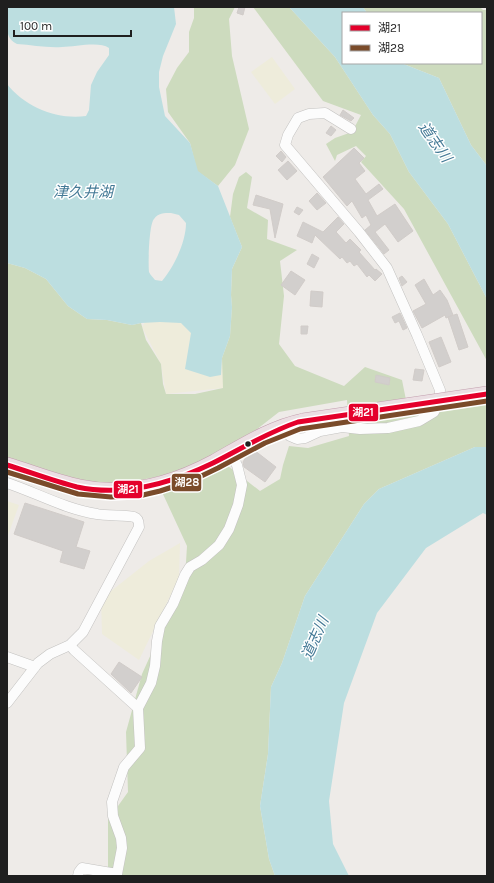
<svg xmlns="http://www.w3.org/2000/svg" width="494" height="883" font-family="Karla,'Noto Sans JP',sans-serif">
  <rect width="100%" height="100%" fill="#eeebe8"/>
  <path fill="#eeecdb" d="M272,57L295,89L275,104L251,72Z
    M218,204L236,330L223,388L166,394L161,364L142,327Z
    M7,501L19,505L7,538Z
    M180,543L179,578L139,660L102,634L101,599L149,561Z"/>
  <path fill="#cddbbe" fill-rule="evenodd" d="M194,7H235L229,19L232,56L249,129L235,165L218,186L197,171L190,143L168,112L166,89L177,68L189,52V32L194,18Z
    M253,7L290,8L335,57L373,115L390,134L409,172L448,224L487,299V361L404,209L361,162L366,156L356,146L337,155L335,161L326,144L335,138L352,132L361,115L323,101Z
    M363,7H480L483,10H487V166L471,145L439,78L401,63H481V13H367Z
    M246,172L252,177L247,208L268,220L267,239L297,250L280,261L284,296L279,344L295,366L344,386L365,367L402,380L408,410L487,392V447H475L379,489L364,504L305,596L282,663L271,687L268,754L260,806L269,859L275,876H108V820L128,792L126,732L142,674L185,579L187,546L162,492L166,475L115,485L7,469V263L25,268L46,279L68,306L87,319L107,320L132,325L141,323L146,340L161,364L163,384L166,394H195L223,388L222,358L230,336L232,307L231,295L232,269L242,247L230,217L233,194L239,177ZM347,400L349,436L308,448L289,446L283,465L280,479L260,491L219,459L279,412Z"/>
  <path fill="#bcdee0" fill-rule="evenodd" d="M7,7H174L176,24L163,56L159,72V87L165,116L190,143L198,171L218,186L242,247L232,269L231,295L232,307L230,336L222,358L221,375L210,377L185,369L191,333L181,323L160,322L141,323L132,325L107,320L87,319L68,306L46,279L25,268L7,263V84C25,107 57,120 86,116L89,110L91,85L97,72L109,55V48C99,41 75,47 62,47C47,48 32,45 17,44C3,38 7,20 7,7ZM171,213L179,215L186,223C186,242 174,267 162,281L155,280C153,277 150,275 149,272C148,264 149,224 154,219C158,213 164,213 171,213Z
    M284,7H363L367,13H343V63H401L439,78L471,145L487,166V299L448,224L409,172L390,134L373,115L335,57L290,8Z
    M475,447H487V515L483,513L426,548L377,613L344,703L329,801L333,844L349,876H275L269,859L260,806L268,754L271,687L282,663L305,596L364,504L379,489Z"/>
  <path fill="#d2cfcd" stroke="#d1ccc9" d="M239,7H245L243,15L237,13Z
    M343,110L354,118L351,121L340,115Z
    M331,126L336,130L331,136L326,133Z
    M354,148L364,158L359,163L365,171L355,179L366,194L379,184L383,189L368,200L377,216L395,204L413,231L398,242L385,224L375,232L389,250L384,254L365,230L371,225L366,215L362,218L352,201L347,206L323,177Z
    M281,151L286,157L282,162L276,156Z
    M288,161L297,171L287,180L278,170Z
    M317,193L326,203L317,210L309,201Z
    M256,195L283,204L275,238L270,209L253,205Z
    M297,207L303,210L299,215L294,212Z
    M338,217L344,224L336,232L346,243L350,239L361,250L359,252L375,270L376,269L382,274L375,281L369,275L367,277L357,264L354,266L350,261L347,263L342,257L340,259L315,235L312,243L297,236L303,222L323,232L330,225L331,226L330,225Z
    M312,254L319,258L314,268L307,264Z
    M291,271L305,280L295,295L281,285Z
    M402,276L407,282L402,286L399,278Z
    M424,279L433,295L440,290L447,300L453,315L446,318L445,315L422,328L413,311L426,304L415,285Z
    M311,291L323,292L322,307L310,306Z
    M400,313L407,328L403,330L399,321L395,323L392,317Z
    M457,314L468,347L459,350L448,317Z
    M301,326H308L307,334H301Z
    M441,337L451,362L439,367L429,342Z
    M415,369L424,370L422,381L413,380Z
    M376,375L390,378L389,385L375,382Z
    M254,450L276,467L265,482L244,467L243,462L249,452Z
    M25,503L84,522L76,547L90,551L84,569L60,562L63,551L14,534Z
    M119,662L142,677L131,693L111,674Z"/>
  <g fill="none" stroke-linecap="round" stroke-linejoin="round">
    <defs>
      <path id="minor" d="M283,427L290,436L297,439L305,438L320,431L342,427L360,429L388,428L419,421L434,412L439,401L440,390L417,335L387,268L359,232L285,145L288,135L298,118L309,114L325,113L351,129
        M7,483C37,493 65,509 97,514C105,516 129,515 134,517C138,518 139,523 139,527L83,632L70,645L50,654L38,663L7,703
        M70,645L74,650L138,708
        M7,657L35,667
        M78,876L79,872L82,868L117,874L122,848L121,838L113,816L112,802L124,767L140,748L138,708L151,683L155,666L157,641L160,626L173,604L185,575L190,567L202,560L219,545L229,529L238,505L242,485L237,465L230,453"/>
      <path id="highway" d="M7,465C31,472 55,482 80,487C127,497 173,484 214,462C241,447 272,427 303,421"/>
    </defs>
    <use href="#minor" stroke="#c3c2c0" stroke-width="11"/>
    <use href="#highway" stroke="#c39faf" stroke-width="16"/>
    <use href="#minor" stroke="#fcfcfc" stroke-width="10"/>
    <use href="#highway" stroke="#ebdfe3" stroke-width="15"/>
    <defs>
      <path id="highway-bridge" d="M303,421L487,394"/>
    </defs>
    <use href="#highway-bridge" stroke="#c39faf" stroke-width="16" stroke-linecap="butt"/>
    <use href="#highway-bridge" stroke="#ebdfe3" stroke-width="15"/>
    <defs>
      <path id="bus-1" d="M7,465C30,472 53,481 77,487C124,497 170,484 213,463C241,449 268,432 298,422L487,394"/>
      <path id="bus-2" d="M7,472L78,494L111,497L143,495L160,491L191,481L218,468L265,443L300,429L487,401"/>
    </defs>
    <use href="#bus-1" stroke="#fff" stroke-width="8"/>
    <use href="#bus-2" stroke="#fff" stroke-width="8"/>
    <use href="#bus-1" stroke="#e4002b" stroke-width="5"/>
    <use href="#bus-2" stroke="#7a4b2a" stroke-width="5"/>
  </g>
  <circle fill="#1f1f1f" stroke="#fff" stroke-width="1.5" cx="248" cy="444" r="3.5"/>
  <g text-anchor="middle" stroke-width="3" stroke-linejoin="round" paint-order="stroke">
    <g font-size="15" font-style="italic" fill="#447a96" stroke="#fff">
      <text transform="translate(435 142) rotate(55)" y="5">道志川</text>
      <text x="83" y="197">津久井湖</text>
      <text transform="translate(315 638) rotate(-66)" y="5">道志川</text>
    </g>
  </g>
  <g stroke="#fff" stroke-width="1.5">
    <rect x="348" y="403" width="31" height="19" rx="4" fill="#e4002b"/>
    <rect x="171" y="473" width="31" height="19" rx="4" fill="#7a4b2a"/>
    <rect x="113" y="480" width="30" height="19" rx="4" fill="#e4002b"/>
  </g>
  <g font-size="11" text-anchor="middle" font-weight="bold" fill="#fff">
    <text x="363" y="416">湖21</text>
    <text x="187" y="486">湖28</text>
    <text x="128" y="493">湖21</text>
  </g>
  <rect width="494" height="883" fill="none" stroke="#1f1f1f" stroke-width="16"/>
  <rect x="342" y="12" width="140" height="52" fill="#ffffff" stroke="#a5a5a5"/>
  <rect x="350" y="25" width="20" height="6" fill="#e4002b" stroke="#a5a5a5"/>
  <text x="378" y="32" font-size="12" fill="#1f1f1f">湖21</text>
  <rect x="350" y="45" width="20" height="6" fill="#7a4b2a" stroke="#a5a5a5"/>
  <text x="378" y="52" font-size="12" fill="#1f1f1f">湖28</text>
  <path d="M14 30v6h117v-6" fill="none" stroke="#1f1f1f" stroke-width="2"/>
  <text x="20" y="30" font-size="12" fill="#1f1f1f" stroke="#ffffff" stroke-width="3" paint-order="stroke">100 m</text>
</svg>
